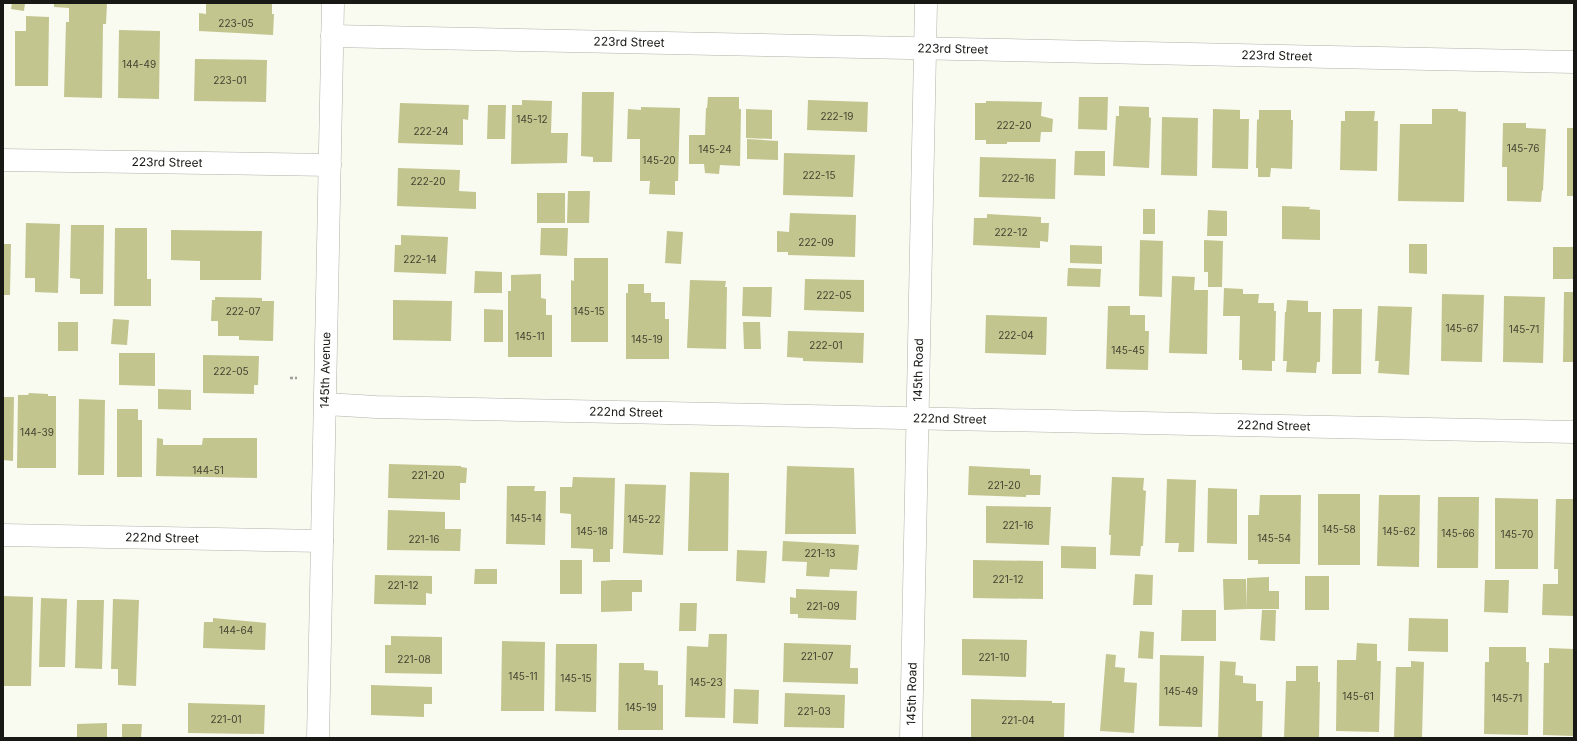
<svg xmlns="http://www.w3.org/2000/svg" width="1577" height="741" font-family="Inter,sans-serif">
  <rect width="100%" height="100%" fill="#f9faf0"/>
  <path fill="#c3c58e" d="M12,3H25L24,11L11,9Z
    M54,3H107L106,24H103L102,98L64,97L66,22H69V8L54,7Z
    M206,3L272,4V14H274L273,35L199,31V13L206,14Z
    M26,16L49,17L48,86H15V31H26Z
    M119,30L160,31L159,99L118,98Z
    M195,59L267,60L266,102L194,101Z
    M582,92H614L612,162H593V157L581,156Z
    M708,97H739V109H741L740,166L720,165L719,174L705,173L704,164H689V135H705L706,108H707Z
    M1079,97H1108L1107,130L1078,129Z
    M522,100L552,101L551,133H568L567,163L511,164L512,105H522Z
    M808,100L868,102L867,132L807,130Z
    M986,101L1042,102L1041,116L1053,119L1052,132H1041L1040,142H1007V144H986V140H975V103H986Z
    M400,103L469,105L468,120L463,119V145L398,143Z
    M488,105H506L505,139H487Z
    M1119,106L1149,107V117L1151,118L1149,168L1113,166L1116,116H1119Z
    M641,107L680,108L678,181H675V195L649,194L650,181H640V139H627L628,109L641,110Z
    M746,109L772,110V139L746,138Z
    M1213,109L1240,110V119H1249L1248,169L1212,168Z
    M1432,109H1458V111L1466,112L1464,202L1398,201L1400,124H1432Z
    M1259,110H1291V120H1293L1292,169L1271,168L1270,177H1258V168H1256L1257,120L1259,119Z
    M1345,111H1375L1374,121H1378L1377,171L1340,170L1341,121H1345Z
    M1162,117L1198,118L1197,176L1161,175Z
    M1503,123H1526V128L1546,129L1543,190L1542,191L1541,202L1507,201V167H1502Z
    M1567,128H1574V196H1567Z
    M747,139L778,141V160L747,159Z
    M1075,151H1105V176L1074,175Z
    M784,153L855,155L853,197L783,195Z
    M980,157L1056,159L1055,199L979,197Z
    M398,168L460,170L459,191L476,192V209L397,206Z
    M568,191H590L589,223H567Z
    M537,193H565V223H537Z
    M1282,206L1310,207L1309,209L1320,210V240L1282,239Z
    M1143,209H1155V234H1143Z
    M1208,210L1227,211V236H1207Z
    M790,213L856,215L855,257L788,255V252H777V231L789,232Z
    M987,214L1041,217V223H1049L1048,242L1040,241V248L973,245L974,218H987Z
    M26,223L60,224L58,293L35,292V278H25Z
    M71,225H104L103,294H80V279L70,278Z
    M115,228H147V279H151V306H114Z
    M541,228H568L567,256L540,255Z
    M171,230L262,231L261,280H200V261L171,260Z
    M667,231L683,232L681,264L665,263Z
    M401,235L448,237L446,274L394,272L395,245H401Z
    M1140,240L1163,241L1162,297L1139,296Z
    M1204,240L1223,241L1222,287H1208V272H1204Z
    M3,244H11L10,295H3Z
    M1409,244H1427V274L1409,273Z
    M1070,245L1102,246V264L1070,263Z
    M1553,247H1574V279H1553Z
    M574,258H608V342H571V280L574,281Z
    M1068,268L1101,269L1100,287L1067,286Z
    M475,271L502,272V293H474Z
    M541,274V298L546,299V315H552V357H508V291H511V275Z
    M1172,276L1195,277L1194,290H1208L1207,354L1169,353Z
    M805,279L864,280V312L804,310Z
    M690,280L726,281L725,287H727L726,349L687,348Z
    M628,284H644V293H651V302H665V319H669V359H626V293H628Z
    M743,287H772L771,317L742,316Z
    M1224,288L1243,289V294H1259L1258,303H1274V311H1276L1275,361H1272V371L1242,370V360H1239L1240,316H1223Z
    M1564,292H1574V362H1563Z
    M1442,294L1484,295L1482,362L1441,361Z
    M1504,296L1545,297L1543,363L1503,362Z
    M215,297L262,298V301H274L273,341L239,340V336H218V321H211L212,300H215Z
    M393,300L452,301L451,341L393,340Z
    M1287,300L1308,301V312H1321L1320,362H1317L1316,373L1286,372L1287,361H1283L1285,312H1286Z
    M1108,306H1130V315H1145V331H1149L1148,370L1106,369Z
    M1378,306L1412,307L1409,375L1378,373L1379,361H1375Z
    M484,309L503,310V342H484Z
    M1333,309H1362L1361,374H1332Z
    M986,315L1047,317L1046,355L985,353Z
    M113,319L129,320L127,345L111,344Z
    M58,322H78V351H58Z
    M743,322H760L761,349H744Z
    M788,331L864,333L863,363L803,361V358L787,357Z
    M119,353H155V386L119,385Z
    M203,355L259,356L258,385H254V394L203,393Z
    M158,389L191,390V410L158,409Z
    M29,393L48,394V396H56V468H17L18,395H28Z
    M3,397H14L13,461L3,460Z
    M79,399L105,400L104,475H78Z
    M117,409H138V420H142V477H117Z
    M157,438L163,439V445H202L203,438H257V478L156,476Z
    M389,464L461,466V467L467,468L466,483H460V500L388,498Z
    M787,466L854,468L856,534H785Z
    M969,466L1030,469V475H1041L1040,495H1026V497L968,495Z
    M690,472L729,473L728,551H688Z
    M573,477L615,478L613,549H610V562H593V549L571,548V514L560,513V487H572Z
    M1112,477L1144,478L1143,490L1146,491L1143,546H1141L1140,556L1110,555L1111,535H1109Z
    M1167,479L1196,480L1194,552H1178L1179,543H1165Z
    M625,484L666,485L663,555L623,553Z
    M507,486H535L534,491H546L545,545L506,544Z
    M1208,488L1237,489V544L1207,543Z
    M1318,494H1360V565H1318Z
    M1260,495H1301L1300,564H1258V560H1248V515H1259Z
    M1379,495H1420L1419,567L1377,566Z
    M1438,497H1479L1478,568H1437Z
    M1495,498L1538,499V569H1495Z
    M1556,499H1574V616L1542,615L1543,584H1558V569H1554Z
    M986,506L1051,507L1049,545L986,543Z
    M388,510L445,512V529H461L460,551L387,550Z
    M783,541L859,545L857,570L830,569L829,577L806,576L807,562L782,561Z
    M1061,546L1096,547V569L1061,568Z
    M737,550L767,551L765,583L736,581Z
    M560,560H582V594H560Z
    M973,560L1043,561V599L973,598Z
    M475,569H497V584H474Z
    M1135,574L1153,575L1152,605H1133Z
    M375,575L432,576V594L426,593V605L374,604Z
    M1305,576H1329V610H1305Z
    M1269,577V591H1279V609H1247V578Z
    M1223,579H1246L1247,609L1224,610Z
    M612,580H642V592H632V611L601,612V581Z
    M1485,580H1509L1508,613L1484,612Z
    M796,589L857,591L856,620L798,618V614H790V597L796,598Z
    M3,596L33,597L31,686H3Z
    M41,598L67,599L65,667H39Z
    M113,599L139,600L136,686L118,685V669H111Z
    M77,600H104L102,669L75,668Z
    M680,603H697L696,631H679Z
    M1182,610H1216V641H1181Z
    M1262,610H1276L1275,641L1260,640Z
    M213,618L266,623L265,650L203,648L204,622H213Z
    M1409,618L1448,619V652L1408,651Z
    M1140,631L1154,632L1153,659L1138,658Z
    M709,634H727L725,718L685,717L687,646L708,647Z
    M391,636L442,637V674L385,673V645H391Z
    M962,639L1027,640L1026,677L962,675Z
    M502,641L545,642L544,711H501Z
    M784,643L851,645L850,668H858V684L783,682Z
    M1357,643L1377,644V661H1381L1379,732L1336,731L1337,660H1356Z
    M556,644H597L596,712L555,711Z
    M1489,647H1526V662H1529L1528,735L1484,734L1485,662H1489Z
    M1549,648L1574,649V736L1543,735L1544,663H1549Z
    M1106,654L1116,655L1115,667L1125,668L1124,682L1137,683L1134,733L1100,731Z
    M1160,655L1204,656L1202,727L1159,726Z
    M1220,661L1236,662L1235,675L1243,676V683L1256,684V701H1263L1262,738H1218Z
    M1411,661L1424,662L1422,738H1394L1396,667H1411Z
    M619,663H644V670L658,671V685H663V730H618Z
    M1296,666H1318V682H1320L1319,738H1284L1286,681H1296Z
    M371,685L432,687V704H424V717L371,715Z
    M734,689L759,690L758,724L733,723Z
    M785,693L845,695L844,728L784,727Z
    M971,699L1052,701V703H1065L1064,737L971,738Z
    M188,703L265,705L264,734L188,733Z
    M107,723V738H77V724Z
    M122,724H142L141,738H122Z"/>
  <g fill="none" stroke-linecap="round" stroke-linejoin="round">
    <defs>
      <g id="minor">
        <path id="s1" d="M332,36L1574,62"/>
        <path id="s2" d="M3,160L330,165"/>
        <path id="s3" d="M326,404L376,407L1574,432"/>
        <path id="s4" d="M3,535L322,541"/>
        <path id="s5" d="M318,738L333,3"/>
        <path id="s6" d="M911,738L926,3"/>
      </g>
    </defs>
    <use href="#minor" stroke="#b1b2a9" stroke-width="23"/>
    <path stroke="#9d9e96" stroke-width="2.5" stroke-dasharray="3 2" stroke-linecap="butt" d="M290,378H297"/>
    <use href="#minor" stroke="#fff" stroke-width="22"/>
  </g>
  <g text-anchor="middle" stroke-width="3" stroke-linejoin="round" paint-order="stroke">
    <g font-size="10" fill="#434332">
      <text x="236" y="27">223-05</text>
      <text x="139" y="68">144-49</text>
      <text x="230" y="84">223-01</text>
      <text x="837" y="120">222-19</text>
      <text x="532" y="123">145-12</text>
      <text x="1014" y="129">222-20</text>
      <text x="431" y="135">222-24</text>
      <text x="1523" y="152">145-76</text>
      <text x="715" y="153">145-24</text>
      <text x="659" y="164">145-20</text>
      <text x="819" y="179">222-15</text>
      <text x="1018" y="182">222-16</text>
      <text x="428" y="185">222-20</text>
      <text x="1011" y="236">222-12</text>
      <text x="816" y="246">222-09</text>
      <text x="420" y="263">222-14</text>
      <text x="834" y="299">222-05</text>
      <text x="243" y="315">222-07</text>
      <text x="589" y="315">145-15</text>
      <text x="1462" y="332">145-67</text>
      <text x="1524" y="333">145-71</text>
      <text x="1016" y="339">222-04</text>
      <text x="530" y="340">145-11</text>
      <text x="647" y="343">145-19</text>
      <text x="826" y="349">222-01</text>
      <text x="1128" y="354">145-45</text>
      <text x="231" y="375">222-05</text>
      <text x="37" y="436">144-39</text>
      <text x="208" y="474">144-51</text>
      <text x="428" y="479">221-20</text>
      <text x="1004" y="489">221-20</text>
      <text x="526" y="522">145-14</text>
      <text x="644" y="523">145-22</text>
      <text x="1018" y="529">221-16</text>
      <text x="1339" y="533">145-58</text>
      <text x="592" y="535">145-18</text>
      <text x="1399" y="535">145-62</text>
      <text x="1458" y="537">145-66</text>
      <text x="1517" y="538">145-70</text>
      <text x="1274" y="542">145-54</text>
      <text x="424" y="543">221-16</text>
      <text x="820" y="557">221-13</text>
      <text x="1008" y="583">221-12</text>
      <text x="403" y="589">221-12</text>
      <text x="823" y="610">221-09</text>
      <text x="236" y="634">144-64</text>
      <text x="817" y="660">221-07</text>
      <text x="994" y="661">221-10</text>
      <text x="414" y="663">221-08</text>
      <text x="523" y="680">145-11</text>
      <text x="576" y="682">145-15</text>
      <text x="706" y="686">145-23</text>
      <text x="1181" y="695">145-49</text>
      <text x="1358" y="700">145-61</text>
      <text x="1507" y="702">145-71</text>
      <text x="641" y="711">145-19</text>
      <text x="814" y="715">221-03</text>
      <text x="226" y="723">221-01</text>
      <text x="1018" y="724">221-04</text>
    </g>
    <g font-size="12" fill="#181814" stroke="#fff">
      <text dy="4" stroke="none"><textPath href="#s1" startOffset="297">223rd Street</textPath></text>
      <text dy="4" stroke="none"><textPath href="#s1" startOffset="621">223rd Street</textPath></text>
      <text dy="4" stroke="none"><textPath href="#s1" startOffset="945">223rd Street</textPath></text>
      <text dy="4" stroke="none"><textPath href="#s2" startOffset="164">223rd Street</textPath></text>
      <text dy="4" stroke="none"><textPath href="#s5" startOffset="368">145th Avenue</textPath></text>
      <text dy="4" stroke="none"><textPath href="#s6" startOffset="368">145th Road</textPath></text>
      <text dy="4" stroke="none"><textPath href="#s3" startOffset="300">222nd Street</textPath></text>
      <text dy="4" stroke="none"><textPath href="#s3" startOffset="624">222nd Street</textPath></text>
      <text dy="4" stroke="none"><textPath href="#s3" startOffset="948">222nd Street</textPath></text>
      <text dy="4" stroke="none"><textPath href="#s4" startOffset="159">222nd Street</textPath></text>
      <text dy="4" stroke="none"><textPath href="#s6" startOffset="44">145th Road</textPath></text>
    </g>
  </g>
  <rect width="1577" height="741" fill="none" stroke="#181814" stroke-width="8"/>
</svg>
